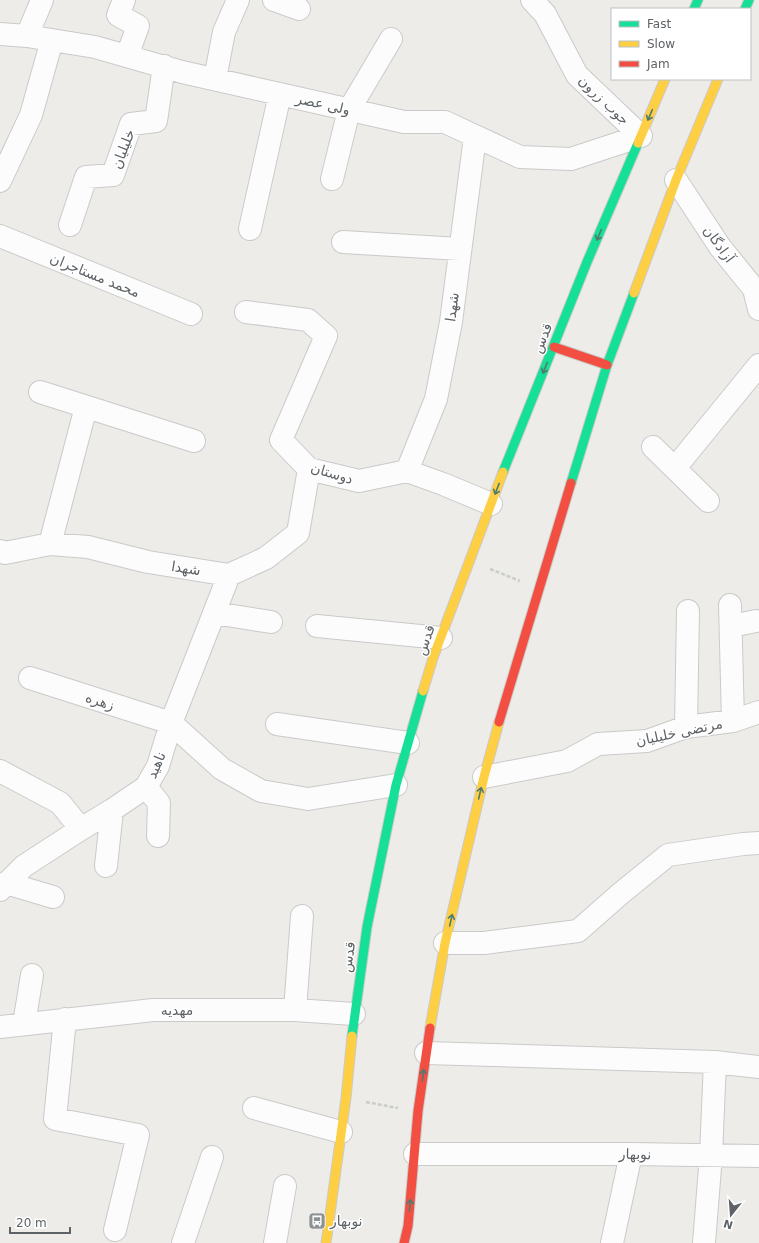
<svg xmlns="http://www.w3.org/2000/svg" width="759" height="1243" font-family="'DejaVu Sans','Noto Sans Arabic',sans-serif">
  <rect width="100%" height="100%" fill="#edece8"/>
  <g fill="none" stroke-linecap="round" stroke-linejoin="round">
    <defs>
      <path id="street" d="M124,0L118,15L138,26L127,56
        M274,0L299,9
        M0,34L27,36L95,47L182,72L404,122H445L520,157L571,159L641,136L577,75L545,14L532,0
        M27,36L42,0
        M215,79L224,32L238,0
        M332,179L349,110L391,39
        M676,180L720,247L754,289L759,309
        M0,181L31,115L52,40
        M70,225L86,177L113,175L131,124L156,121L164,66
        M250,229L280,94
        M0,236L191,314
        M343,242L460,249
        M246,312L308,320L326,336L281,440L309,469L359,481L407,471L443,484L491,504
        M40,392L194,441
        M653,447L708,501
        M675,468L759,365
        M407,471L436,399L451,322L475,137
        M50,544L86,407
        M0,551L5,553L50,544L88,547L148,562L229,575L266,558L298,533L309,469
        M730,605L733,721
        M214,613L271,622
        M317,626L441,638
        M731,626L756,621
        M30,678L171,723L222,769L261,791L308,799L396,785
        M277,724L408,743
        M686,727L688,611
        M0,771L60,803L81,829
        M484,777L567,761L598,744L647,741L686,727L733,721L759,712
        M146,787L159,803L158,836
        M106,866L112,810
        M6,883L53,897
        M0,890L24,866L81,829L112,810L146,787L158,766L171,723L229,575
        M445,943H484L578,931L620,894L668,855L743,844L759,843
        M295,1010L302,916
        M65,1019L55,1119L138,1135L115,1230
        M24,1024L32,975
        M0,1027L153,1010H295L354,1014
        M426,1053L715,1062L759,1067
        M254,1108L341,1132
        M415,1154H631L759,1156
        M183,1243L212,1157
        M275,1243L285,1186
        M612,1243L631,1154
        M704,1243L711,1155L715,1062"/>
      <path id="fast" d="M694,9L698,0
        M745,9L749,0
        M503,472L587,262L638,143
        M571,483L607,365L634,293
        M352,1036L367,927L396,785L423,691"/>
      <path id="slow" d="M638,143L665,79
        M634,293L676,180L718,79
        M423,691L433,658L503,472
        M430,1028L445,943L484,777L499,722
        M326,1243L346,1098L352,1036"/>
      <path id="jam" d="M554,347L607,365
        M499,722L571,483
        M404,1243L408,1226L418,1111L430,1028"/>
    </defs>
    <use href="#street" stroke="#cacaca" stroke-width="24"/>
    <use href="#fast" stroke="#cacaca" stroke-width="11"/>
    <use href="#slow" stroke="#cacaca" stroke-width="11"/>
    <use href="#jam" stroke="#cacaca" stroke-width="11"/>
    <path stroke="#c9cecb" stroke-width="2.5" stroke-dasharray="4 2" stroke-linecap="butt" d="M490,569L520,581
      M366,1102L398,1108"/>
    <use href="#street" stroke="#fcfcfc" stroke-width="22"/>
    <use href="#fast" stroke="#16e098" stroke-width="9"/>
    <use href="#slow" stroke="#ffcf43" stroke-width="9"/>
    <use href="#jam" stroke="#f24e42" stroke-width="9"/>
  </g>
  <defs><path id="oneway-shaft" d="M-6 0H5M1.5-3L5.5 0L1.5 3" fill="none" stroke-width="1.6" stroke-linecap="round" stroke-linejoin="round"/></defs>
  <g stroke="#4f7b70">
    <use href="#oneway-shaft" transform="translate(650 115) rotate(113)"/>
    <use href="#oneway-shaft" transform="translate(599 235) rotate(113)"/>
    <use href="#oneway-shaft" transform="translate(545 368) rotate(112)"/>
    <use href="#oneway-shaft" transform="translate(497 489) rotate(111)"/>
    <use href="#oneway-shaft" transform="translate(480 793) rotate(-77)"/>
    <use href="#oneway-shaft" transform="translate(451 920) rotate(-77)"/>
    <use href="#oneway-shaft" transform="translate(423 1075) rotate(-82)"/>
    <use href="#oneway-shaft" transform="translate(410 1205) rotate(-84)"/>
  </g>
  <defs>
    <symbol id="bus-square" viewBox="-11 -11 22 22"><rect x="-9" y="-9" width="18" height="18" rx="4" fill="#8f9294" stroke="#fff"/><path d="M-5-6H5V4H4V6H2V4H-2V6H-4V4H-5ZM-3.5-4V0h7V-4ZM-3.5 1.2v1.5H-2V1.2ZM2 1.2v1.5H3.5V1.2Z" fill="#fff"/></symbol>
  </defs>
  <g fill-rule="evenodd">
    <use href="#bus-square" x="307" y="1211" width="20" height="20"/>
  </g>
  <g text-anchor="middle" stroke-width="3" stroke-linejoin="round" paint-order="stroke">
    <g font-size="14" fill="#5d6266" stroke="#fff">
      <text transform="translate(604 100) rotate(44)" y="5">جوب زرون</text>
      <text transform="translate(323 104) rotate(13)" y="5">ولی عصر</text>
      <text transform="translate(123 149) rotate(-69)" y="5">خلیلیان</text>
      <text transform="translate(719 244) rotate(54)" y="5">آزادگان</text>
      <text transform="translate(95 275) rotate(22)" y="5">محمد مستاجران</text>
      <text transform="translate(452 307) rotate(-82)" y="5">شهدا</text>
      <text transform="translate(542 338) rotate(-68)" y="5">قدس</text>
      <text transform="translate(332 473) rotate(17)" y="5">دوستان</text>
      <text transform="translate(186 568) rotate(9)" y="5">شهدا</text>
      <text transform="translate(425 640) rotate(-70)" y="5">قدس</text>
      <text transform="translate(100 701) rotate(18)" y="5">زهره</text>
      <text transform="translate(679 732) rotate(-12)" y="5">مرتضی خلیلیان</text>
      <text transform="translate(156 765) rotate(-67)" y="5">ناهید</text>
      <text transform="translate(348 957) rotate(-82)" y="5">قدس</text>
      <text x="177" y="1015">مهدیه</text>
      <text transform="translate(635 1154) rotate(1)" y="5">نوبهار</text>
    </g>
    <g font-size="14" fill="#5d6266" stroke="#fff" text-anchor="start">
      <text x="330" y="1226">نوبهار</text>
    </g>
  </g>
  <rect x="611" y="8" width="140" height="72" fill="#ffffff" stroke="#bec0c2"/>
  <rect x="619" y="21" width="20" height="6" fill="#16e098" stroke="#bec0c2"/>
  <text x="647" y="28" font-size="12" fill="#5d6266">Fast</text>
  <rect x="619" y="41" width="20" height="6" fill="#ffcf43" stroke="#bec0c2"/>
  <text x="647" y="48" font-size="12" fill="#5d6266">Slow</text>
  <rect x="619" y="61" width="20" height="6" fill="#f24e42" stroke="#bec0c2"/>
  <text x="647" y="68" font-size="12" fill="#5d6266">Jam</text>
  <g transform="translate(731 1215) rotate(197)" stroke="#ffffff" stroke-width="3" paint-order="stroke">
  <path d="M0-3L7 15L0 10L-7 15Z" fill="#5d6266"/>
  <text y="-6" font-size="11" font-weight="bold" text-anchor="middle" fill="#5d6266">N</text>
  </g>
  <path d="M10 1227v6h60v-6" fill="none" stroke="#5d6266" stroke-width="2"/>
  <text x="16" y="1227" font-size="12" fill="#5d6266" stroke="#ffffff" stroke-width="3" paint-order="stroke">20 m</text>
</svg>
